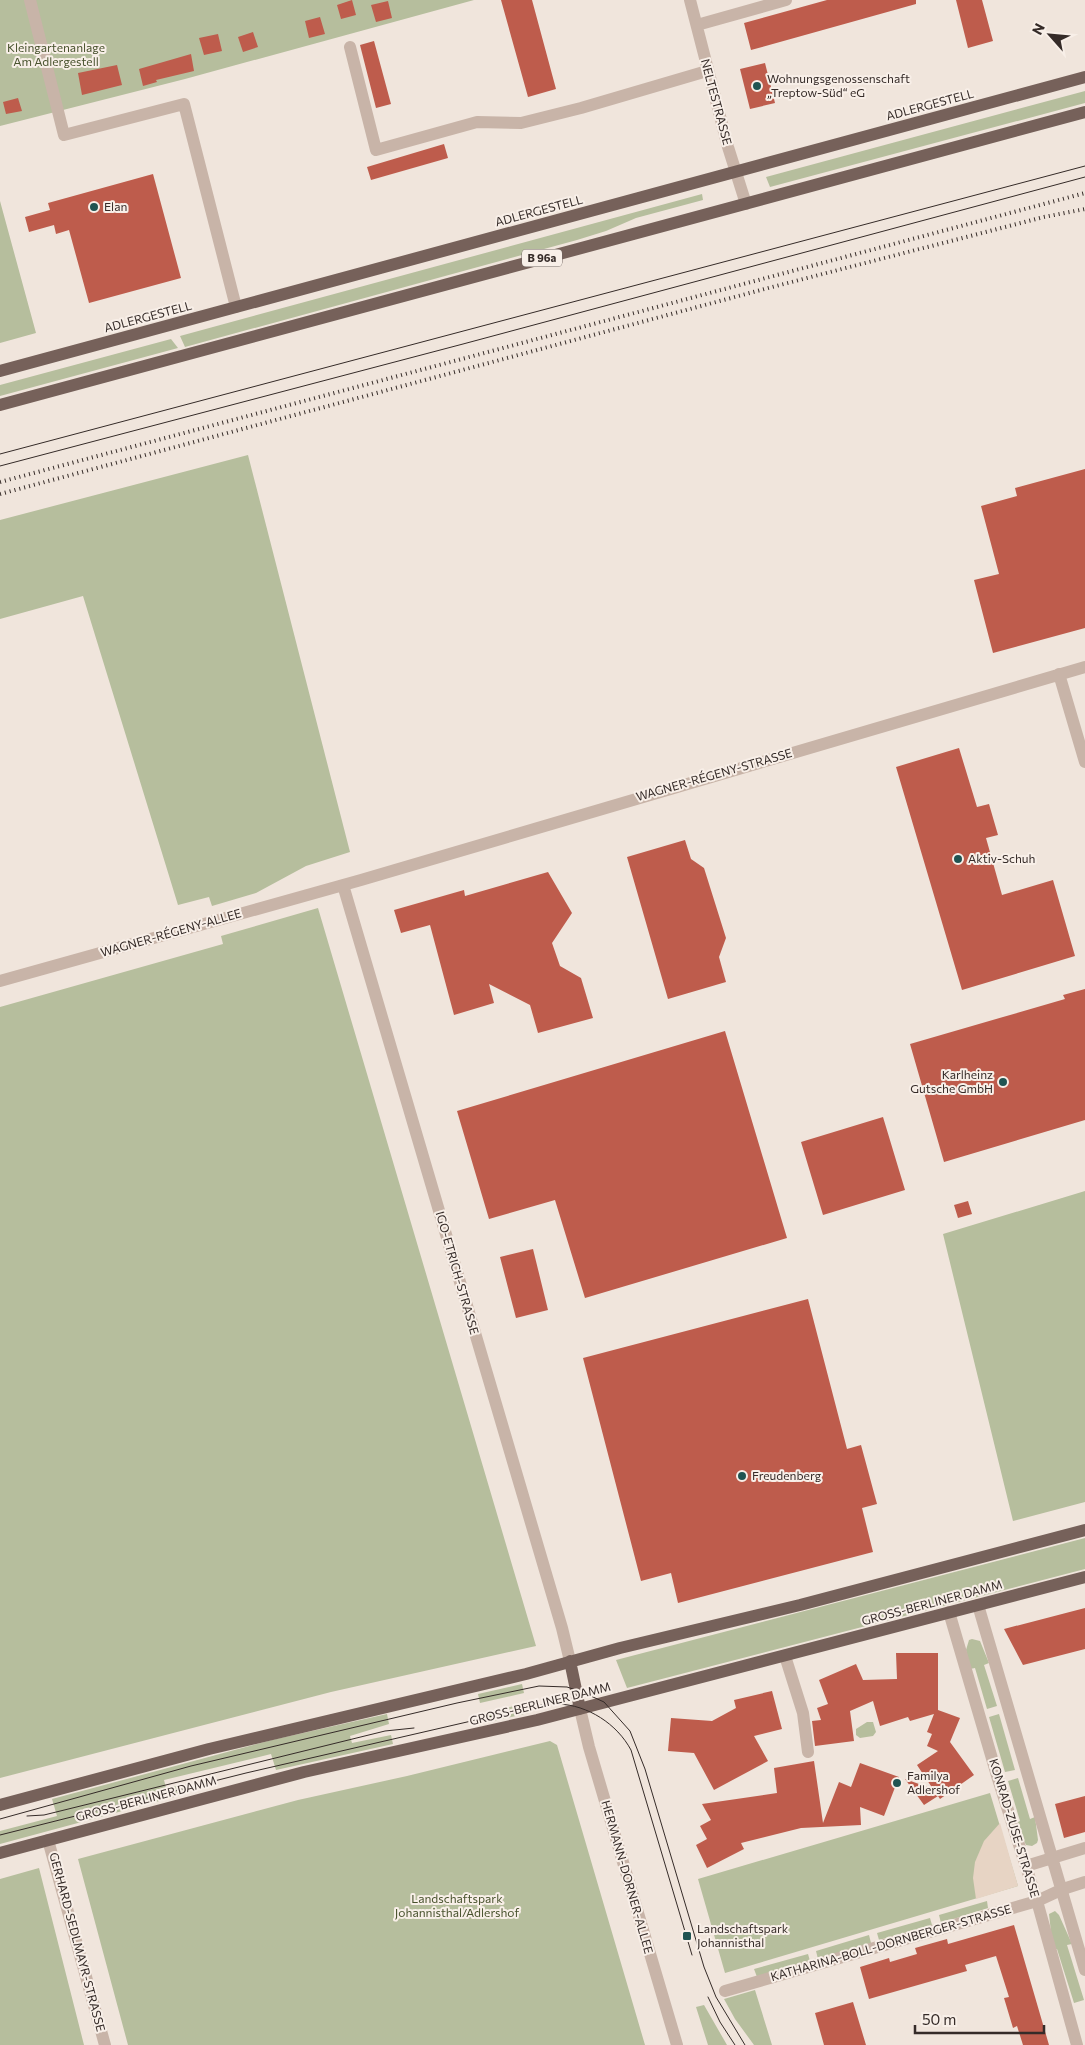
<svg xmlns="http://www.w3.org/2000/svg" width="1085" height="2045" font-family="Commissioner,sans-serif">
  <rect width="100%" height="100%" fill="#f0e5dc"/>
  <path fill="#b6be9d" d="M0,0H474L185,79L0,126Z
    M1085,91V103L770,187L766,177Z
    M702,194L703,200L636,218L606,231L577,240L185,347L180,336Z
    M0,201L36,333L0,343Z
    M171,339L178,348L0,396V385Z
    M248,455L350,852L306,866L256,893L212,906L209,897L178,905L83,596L0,619V520Z
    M318,908L536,1646L331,1692L0,1778V1007L223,944L221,936Z
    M1085,1191V1502L1013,1521L943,1234Z
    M1085,1538V1569L627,1688L616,1660Z
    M972,1639L980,1641L989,1663L984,1665L997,1706L987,1709L975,1668L970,1669L966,1650L969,1640Z
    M522,1684L524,1693L480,1703L478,1694Z
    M526,1703L529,1713L484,1723L482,1714Z
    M387,1714L389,1724L350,1736L352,1743L391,1735L393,1744L276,1770L271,1754L164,1780L166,1788L186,1784L189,1793L0,1844V1831L57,1816L52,1799L272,1740Z
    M999,1714L1015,1770L1005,1772L989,1717Z
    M867,1722H873L876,1732L873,1736L860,1738L856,1735V1729Z
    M550,1741L557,1745L645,2045H128L78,1859L298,1800L407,1776Z
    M1018,1778L1030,1819L1035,1817L1038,1840L1037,1843L1032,1846L1026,1845L1015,1823L1020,1821L1008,1781Z
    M990,1793L1018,1886L725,1973L698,1879Z
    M39,1868L84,2045H0V1879Z
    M987,1901L988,1908L941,1923L939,1915Z
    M1055,1911L1059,1915L1072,1944L1067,1945L1084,2000L1074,2003L1057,1949L1053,1950L1049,1914Z
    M930,1918L932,1925L879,1940L877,1933Z
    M869,1935L871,1943L818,1959L816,1951Z
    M808,1954L810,1961L757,1977L754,1969Z
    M755,1990L772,2045H754L735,2019L724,1999Z
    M704,2005L727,2045H708L696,2007Z"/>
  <path fill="#e7d4c4" d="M1000,1823L1018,1886L976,1899L973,1878L975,1862L984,1841Z"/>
  <path fill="#be5c4c" d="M352,0L356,15L341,19L337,5Z
    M501,0H532L556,89L528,97Z
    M827,0H916V4L751,50L744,23Z
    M956,0H982L993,41L968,48Z
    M388,1L392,18L376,22L371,5Z
    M320,17L325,34L309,38L305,21Z
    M253,32L258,47L243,52L238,37Z
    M218,34L222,51L204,55L199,38Z
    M374,41L391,104L376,108L360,45Z
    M191,54L194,71L156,80L157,82L143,86L139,69Z
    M765,63L775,103L750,109L740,69Z
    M117,65L122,85L82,95L78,73Z
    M18,98L22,111L6,114L3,102Z
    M444,144L448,158L371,180L367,167Z
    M153,174L181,278L89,303L69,230L56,234L54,225L29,232L25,217L50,210L48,203Z
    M1085,469V628L993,653L974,580L999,574L981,506L1017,496L1015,488Z
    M959,748L977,807L989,804L998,835L986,838L1002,895L1053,880L1075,956L962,990L896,767Z
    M685,840L691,859L704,868L726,938L719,957L726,982L668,999L627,857Z
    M548,872L572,913L552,943L560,966L581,978L593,1018L538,1033L530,1005L489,984L494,1003L454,1015L430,925L401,933L394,910L464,890L465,896Z
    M1085,989V1120L944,1162L910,1044L1065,999L1063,995Z
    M725,1031L787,1238L585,1298L555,1200L489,1219L457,1111Z
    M883,1117L905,1190L823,1215L801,1142Z
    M968,1201L972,1214L958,1218L954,1205Z
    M533,1249L548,1310L516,1318L500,1257Z
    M808,1299L847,1449L861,1445L877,1504L862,1508L873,1552L678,1603L671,1573L641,1581L583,1358Z
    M1085,1608V1649L1023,1665L1004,1629Z
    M896,1653H938V1710L960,1718L950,1742L974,1775L940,1799L938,1796L924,1805L905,1779L933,1789L917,1765L938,1751L927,1746L932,1734L927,1732L934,1714L910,1721L908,1717L880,1726L873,1701L850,1711L854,1741L815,1746L812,1721L821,1720L817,1708L828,1704L819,1680L856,1664L863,1680L897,1679Z
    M772,1691L782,1729L754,1736L768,1761L714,1790L694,1753L668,1751L671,1718L712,1721L736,1708L734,1700Z
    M814,1761L823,1823L839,1782L851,1787L860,1763L899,1777L884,1816L860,1807L861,1825L801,1828L741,1843L744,1849L707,1868L696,1845L707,1839L700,1826L711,1820L702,1804L777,1793L774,1768Z
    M1085,1796V1832L1064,1838L1055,1804Z
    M1014,1925L1049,2045H1023L1017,2026L1013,2028L1004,1998L1009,1997L996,1956L965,1965L967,1971L869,1999L860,1967L889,1958L890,1962L917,1954L915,1948L947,1939L948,1944Z
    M853,2002L866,2045H824L815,2013Z"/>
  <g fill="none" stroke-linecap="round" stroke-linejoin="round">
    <path stroke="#c8b4a8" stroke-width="12" d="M30,0L64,135L184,104L236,307
      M690,0L728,147L746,204
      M697,25L786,0
      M350,47L376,150L477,122L521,123L581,108L707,71
      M1059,674L1085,762
      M343,885L562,1628L570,1661
      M0,981L361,880L1085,667
      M978,1605L1085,1970
      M949,1612L998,1779L1037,1901L1077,2045
      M785,1656L803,1713L808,1752
      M580,1709L589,1747L677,2045
      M48,1840L105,2045
      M1026,1866L1085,1848
      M725,1991L1037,1901L1063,1889L1085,1882"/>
    <path stroke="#76615a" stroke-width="12" d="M0,371L1085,77
      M0,405L1085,112
      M570,1661L580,1709
      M0,1805L209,1749L526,1674L620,1648L800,1605L1085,1530
      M0,1853L304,1772L537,1720L1085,1577"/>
    <path stroke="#352b28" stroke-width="1" d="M0,454L1085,166
      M0,466L463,344L1085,177
      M27,1816L44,1815L385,1731L414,1728
      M0,1819L191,1766L457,1703L539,1686L567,1687L582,1692L604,1702L630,1731L645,1769L704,1967L716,1997L745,2045
      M0,1835L246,1773L519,1710C532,1707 545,1703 558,1704C588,1705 617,1724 631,1750L692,1955
      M708,1997L720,2022L735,2045"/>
    <path stroke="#352b28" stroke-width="4" stroke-dasharray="1 4" stroke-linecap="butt" d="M0,482L1085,193
      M0,494L772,287L1044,217L1085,209"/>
  </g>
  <g fill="#205452" stroke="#f8efe8" stroke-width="2">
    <circle cx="757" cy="86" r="5"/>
    <circle cx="94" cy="207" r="5"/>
    <circle cx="958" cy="859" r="5"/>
    <circle cx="1003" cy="1082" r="5"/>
    <circle cx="742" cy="1476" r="5"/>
    <circle cx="897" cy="1783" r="5"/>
    <rect x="682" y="1931" width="10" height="10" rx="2.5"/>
  </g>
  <g text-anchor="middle" stroke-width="4" stroke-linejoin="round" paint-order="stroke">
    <rect fill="#f8efe8" stroke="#706662" stroke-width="1" x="522" y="249.5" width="40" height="17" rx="4"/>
    <g font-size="11" font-weight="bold" fill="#352b28">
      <text x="542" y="262">B 96a</text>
    </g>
    <g font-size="12" fill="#48522d" stroke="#f8efe8">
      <text x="56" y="52">Kleingartenanlage<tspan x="56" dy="14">Am Adlergestell</tspan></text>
      <text x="457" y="1903">Landschaftspark<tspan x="457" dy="14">Johannisthal/Adlershof</tspan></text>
    </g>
    <g font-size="12" fill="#352b28" stroke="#f8efe8" text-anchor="start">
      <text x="767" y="83">Wohnungsgenossenschaft<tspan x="767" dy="14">„Treptow-Süd“ eG</tspan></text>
      <text x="104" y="211">Elan</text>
      <text x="968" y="863">Aktiv-Schuh</text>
      <text x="993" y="1079" text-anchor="end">Karlheinz<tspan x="993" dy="14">Gutsche GmbH</tspan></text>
      <text x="752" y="1480">Freudenberg</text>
      <text x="907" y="1780">Familya<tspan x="907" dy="14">Adlershof</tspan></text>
      <text x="697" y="1933">Landschaftspark<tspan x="697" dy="14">Johannisthal</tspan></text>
    </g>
    <g font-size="12" fill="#352b28" stroke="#f8efe8">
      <text transform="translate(716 102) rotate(75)" y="4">NELTESTRASSE</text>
      <text transform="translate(930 105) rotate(-15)" y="4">ADLERGESTELL</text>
      <text transform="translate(539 211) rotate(-15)" y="4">ADLERGESTELL</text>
      <text transform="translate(148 317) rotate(-15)" y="4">ADLERGESTELL</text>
      <text transform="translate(714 775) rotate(-16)" y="4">WAGNER-RÉGENY-STRASSE</text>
      <text transform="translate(171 933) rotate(-16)" y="4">WAGNER-RÉGENY-ALLEE</text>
      <text transform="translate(457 1273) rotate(74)" y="4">IGO-ETRICH-STRASSE</text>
      <text transform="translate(932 1603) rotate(-15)" y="4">GROSS-BERLINER DAMM</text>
      <text transform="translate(540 1704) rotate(-14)" y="4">GROSS-BERLINER DAMM</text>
      <text transform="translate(146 1799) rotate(-15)" y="4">GROSS-BERLINER DAMM</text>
      <text transform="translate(1014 1828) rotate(73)" y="4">KONRAD-ZUSE-STRASSE</text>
      <text transform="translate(627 1877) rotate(74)" y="4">HERMANN-DORNER-ALLEE</text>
      <text transform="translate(77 1942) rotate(75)" y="4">GERHARD-SEDLMAYR-STRASSE</text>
      <text transform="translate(891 1943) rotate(-16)" y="4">KATHARINA-BOLL-DORNBERGER-STRASSE</text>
    </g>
  </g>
  <g transform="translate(1050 35) rotate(297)" stroke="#f8efe8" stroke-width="4" paint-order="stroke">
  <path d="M0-4L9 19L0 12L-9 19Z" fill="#352b28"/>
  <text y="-8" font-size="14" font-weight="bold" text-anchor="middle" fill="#352b28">N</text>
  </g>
  <path d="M915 2025v8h129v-8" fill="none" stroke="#352b28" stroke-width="2.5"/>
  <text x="922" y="2025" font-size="15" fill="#352b28" stroke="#f8efe8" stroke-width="4" paint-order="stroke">50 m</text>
</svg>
